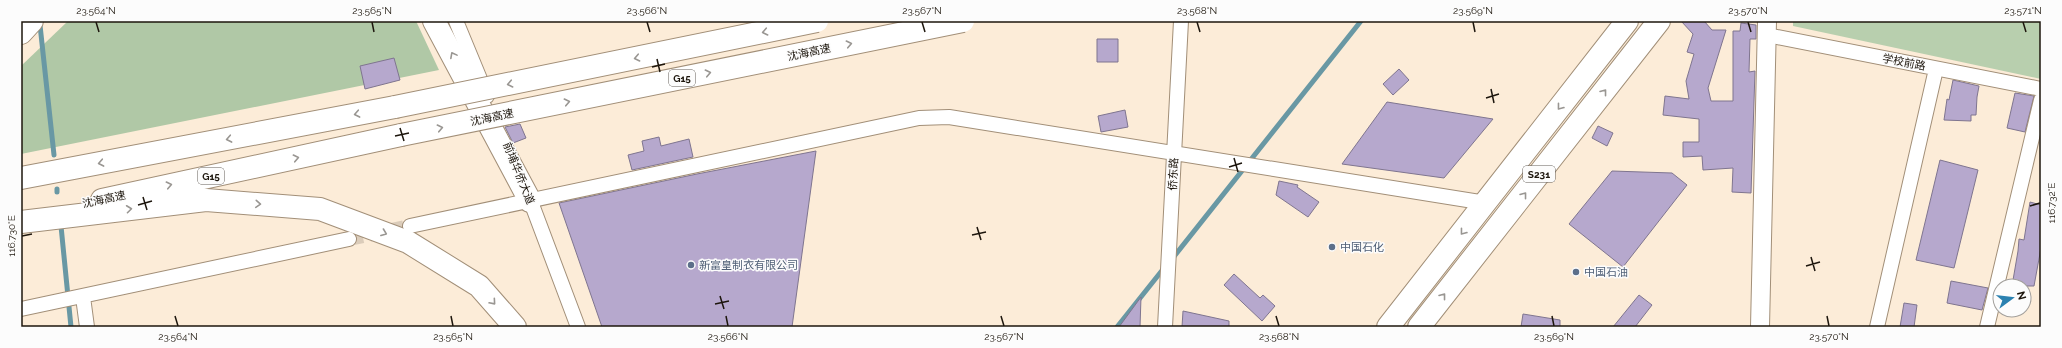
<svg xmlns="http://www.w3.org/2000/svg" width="2062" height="348" font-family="Raleway,'Noto Sans SC',sans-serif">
  <rect width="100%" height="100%" fill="#fcecd8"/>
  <path fill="#b8cfae" d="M1793,21H2041V79L1793,26Z"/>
  <path fill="#b0c8a6" d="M68,21H416L439,70L21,154V66Z"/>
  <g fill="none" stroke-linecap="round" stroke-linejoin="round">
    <path stroke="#6998a4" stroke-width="5" d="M40,25L54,155
      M57,189V192
      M61,226L71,327
      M1172,259L1361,21
      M1117,327L1164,268"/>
  </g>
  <path fill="#b6a8cd" stroke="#7f758f" d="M1681,21H1704L1712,30H1726L1708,88L1711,101H1733V31H1740L1741,23L1756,25V39H1750L1749,72L1755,71L1751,193L1732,192L1733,168L1703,170L1702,156L1683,157V142H1699V119L1663,115L1665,96L1689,99L1686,81L1694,54L1687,52L1693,34Z
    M1097,39H1118V62H1097Z
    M394,58L400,80L365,89L360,66Z
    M1399,69L1409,80L1393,95L1383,84Z
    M1953,80L1979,86L1977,97L1976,115H1971V121L1944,120L1947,99L1949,100Z
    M2015,93L2034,96L2025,132L2007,128Z
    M1387,102L1493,119L1444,178L1342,164Z
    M1125,110L1128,127L1101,132L1098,116Z
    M520,124L526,138L513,143L505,127Z
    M1598,126L1613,133L1607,146L1592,138Z
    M659,137L661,146L689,139L693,157L632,170L628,155L644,151L642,141Z
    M816,151L792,327H602L559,203L697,174Z
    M1940,160L1978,170L1954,268L1916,260Z
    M1612,171L1672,173L1687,185L1623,267L1569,224Z
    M1279,181L1298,185L1297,187L1319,202L1308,217L1276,195Z
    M2030,202L2041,205V248L2034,286H2012L2018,251L2019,239L2024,240Z
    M1234,274L1260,298L1263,295L1275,306L1262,321L1224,285Z
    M1951,281L1988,288L1982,310L1947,303Z
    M1639,295L1652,305L1635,327H1613Z
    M1141,297L1140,327H1119Z
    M1904,303L1917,305L1914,327H1900Z
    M1183,311L1229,321V327H1182Z
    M1523,314L1560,320V327H1521Z"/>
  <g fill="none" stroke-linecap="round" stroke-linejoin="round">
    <path stroke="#dbccba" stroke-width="14" stroke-dasharray="14 7" stroke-linecap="butt" d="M349,239L410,226"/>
    <defs>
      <path id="minor" d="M456,21L487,96
        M1767,35L2041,89
        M528,194L578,327
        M410,226L919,118L949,117L1486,203
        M83,297L87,327
        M21,309L349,239
        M1165,327L1181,21
        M1877,327L1936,69
        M1987,327L2041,100"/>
      <path id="tertiary" d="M1760,327L1767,21"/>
      <path id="primary" d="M1388,327L1627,21
        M1419,327L1659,21"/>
      <path id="motorway" d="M434,21L530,201
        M21,33L32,21
        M21,178L395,107
        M102,200L401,135
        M21,222L206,200L320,209L408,242L479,286L515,327"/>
    </defs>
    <use href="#minor" stroke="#a28f78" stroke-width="16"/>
    <use href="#tertiary" stroke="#a28f78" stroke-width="20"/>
    <use href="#primary" stroke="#a28f78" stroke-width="24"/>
    <use href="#motorway" stroke="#a28f78" stroke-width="24"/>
    <use href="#minor" stroke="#fff" stroke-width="14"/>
    <use href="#tertiary" stroke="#fff" stroke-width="18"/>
    <use href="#primary" stroke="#fff" stroke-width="22"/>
    <use href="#motorway" stroke="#fff" stroke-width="22"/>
    <defs>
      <path id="motorway-bridge" d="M395,107L817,21
        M401,135L963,21"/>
    </defs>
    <use href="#motorway-bridge" stroke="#a28f78" stroke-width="24" stroke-linecap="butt"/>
    <use href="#motorway-bridge" stroke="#fff" stroke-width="22"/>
  </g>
  <defs><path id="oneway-chevron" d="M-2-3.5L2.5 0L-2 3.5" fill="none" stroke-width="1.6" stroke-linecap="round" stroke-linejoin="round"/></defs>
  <g stroke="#999692">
    <use href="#oneway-chevron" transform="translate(765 32) rotate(168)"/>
    <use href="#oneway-chevron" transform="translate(849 44) rotate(-12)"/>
    <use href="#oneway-chevron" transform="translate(453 55) rotate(-118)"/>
    <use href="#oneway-chevron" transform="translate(637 58) rotate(168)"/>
    <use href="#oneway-chevron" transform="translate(708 73) rotate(-12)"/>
    <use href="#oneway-chevron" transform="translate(510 84) rotate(168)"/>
    <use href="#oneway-chevron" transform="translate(1604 92) rotate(-52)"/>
    <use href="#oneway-chevron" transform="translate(567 102) rotate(-12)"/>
    <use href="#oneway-chevron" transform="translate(1560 107) rotate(128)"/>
    <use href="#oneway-chevron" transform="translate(357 114) rotate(169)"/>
    <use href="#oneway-chevron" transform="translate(440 128) rotate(-12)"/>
    <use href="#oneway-chevron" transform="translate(229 139) rotate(169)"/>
    <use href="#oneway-chevron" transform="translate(296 158) rotate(-12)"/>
    <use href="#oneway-chevron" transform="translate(101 163) rotate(169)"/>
    <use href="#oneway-chevron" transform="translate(169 185) rotate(-12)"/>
    <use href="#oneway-chevron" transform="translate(1524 195) rotate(-52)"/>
    <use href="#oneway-chevron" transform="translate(258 204) rotate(4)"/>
    <use href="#oneway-chevron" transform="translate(129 209) rotate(-7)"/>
    <use href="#oneway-chevron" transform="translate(1463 232) rotate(128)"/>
    <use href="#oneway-chevron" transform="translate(384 233) rotate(21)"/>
    <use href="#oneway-chevron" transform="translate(1443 296) rotate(-52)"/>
    <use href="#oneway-chevron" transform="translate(493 302) rotate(49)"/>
  </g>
  <path fill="none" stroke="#1d160d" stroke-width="1.5" d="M96,22L99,32M372,22L374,32M647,22L650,32M922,22L925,32M1197,22L1200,32M1473,22L1475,32M1748,22L1751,32M2023,22L2026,32M657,59L660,72M652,67L665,64M1491,89L1494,103M1486,98L1499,94M400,128L404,141M395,136L409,133M1234,158L1238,172M1229,167L1242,163M143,197L147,210M138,205L152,201M2030,206L2040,203M977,227L981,240M972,235L986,232M22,236L32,234M1811,257L1815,271M1806,266L1820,262M720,296L724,309M715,304L729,301M175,316L178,326M451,316L453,326M726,316L728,326M1001,316L1004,326M1276,316L1279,326M1552,316L1554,326M1827,316L1829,326"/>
  <g fill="#5c6f8a" stroke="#fcfcfc" stroke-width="1.5">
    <circle cx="1332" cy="247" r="4"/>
    <circle cx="691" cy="265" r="4"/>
    <circle cx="1576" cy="272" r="4"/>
  </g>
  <g text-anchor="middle" stroke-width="3" stroke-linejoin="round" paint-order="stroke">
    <g fill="#fcfcfc" stroke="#605b55" stroke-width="1">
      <rect x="669" y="70" width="26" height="16" rx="3"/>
      <rect x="1523" y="166" width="32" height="16" rx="3"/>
      <rect x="198" y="168" width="26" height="16" rx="3"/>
    </g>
    <g font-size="10" font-weight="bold" fill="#1d160d">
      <text x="682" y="82">G15</text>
      <text x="1539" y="178">S231</text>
      <text x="211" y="180">G15</text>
    </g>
    <g font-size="11" fill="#1d160d" stroke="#fcfcfc">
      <text transform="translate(809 52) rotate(-12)" y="4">沈海高速</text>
      <text transform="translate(1904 62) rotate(11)" y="4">学校前路</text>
      <text transform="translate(492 117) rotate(-12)" y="4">沈海高速</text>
      <text transform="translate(519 173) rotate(68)" y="4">前埔华侨大道</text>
      <text transform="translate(1173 174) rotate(-87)" y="4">侨东路</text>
      <text transform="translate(104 199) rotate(-12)" y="4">沈海高速</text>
    </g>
    <g font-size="11" fill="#4e5e75" stroke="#fcfcfc" text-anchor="start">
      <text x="1340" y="251">中国石化</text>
      <text x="699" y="269">新富皇制衣有限公司</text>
      <text x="1584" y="276">中国石油</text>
    </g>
  </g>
  <rect width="2062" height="348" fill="none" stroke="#fcfcfc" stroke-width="44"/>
  <g transform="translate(2012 298) rotate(75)"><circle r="19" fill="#fcfcfc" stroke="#a3a09c"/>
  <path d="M0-3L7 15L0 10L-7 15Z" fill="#2b81b0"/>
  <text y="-6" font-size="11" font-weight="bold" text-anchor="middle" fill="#1d160d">N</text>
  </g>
  <rect x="22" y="22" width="2018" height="304" fill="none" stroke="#1d160d" stroke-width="1.5"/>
  <g font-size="10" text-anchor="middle" fill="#1d160d">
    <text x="96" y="14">23.564°N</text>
    <text x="372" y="14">23.565°N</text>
    <text x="647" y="14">23.566°N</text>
    <text x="922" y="14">23.567°N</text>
    <text x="1197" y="14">23.568°N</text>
    <text x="1473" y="14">23.569°N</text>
    <text x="1748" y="14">23.570°N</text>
    <text x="2023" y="14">23.571°N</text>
    <text transform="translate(2051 203) rotate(-90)" y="4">116.732°E</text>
    <text transform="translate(11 236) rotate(-90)" y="4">116.730°E</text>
    <text x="178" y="340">23.564°N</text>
    <text x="453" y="340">23.565°N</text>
    <text x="728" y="340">23.566°N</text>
    <text x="1004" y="340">23.567°N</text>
    <text x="1279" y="340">23.568°N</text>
    <text x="1554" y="340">23.569°N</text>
    <text x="1829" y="340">23.570°N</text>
  </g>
</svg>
